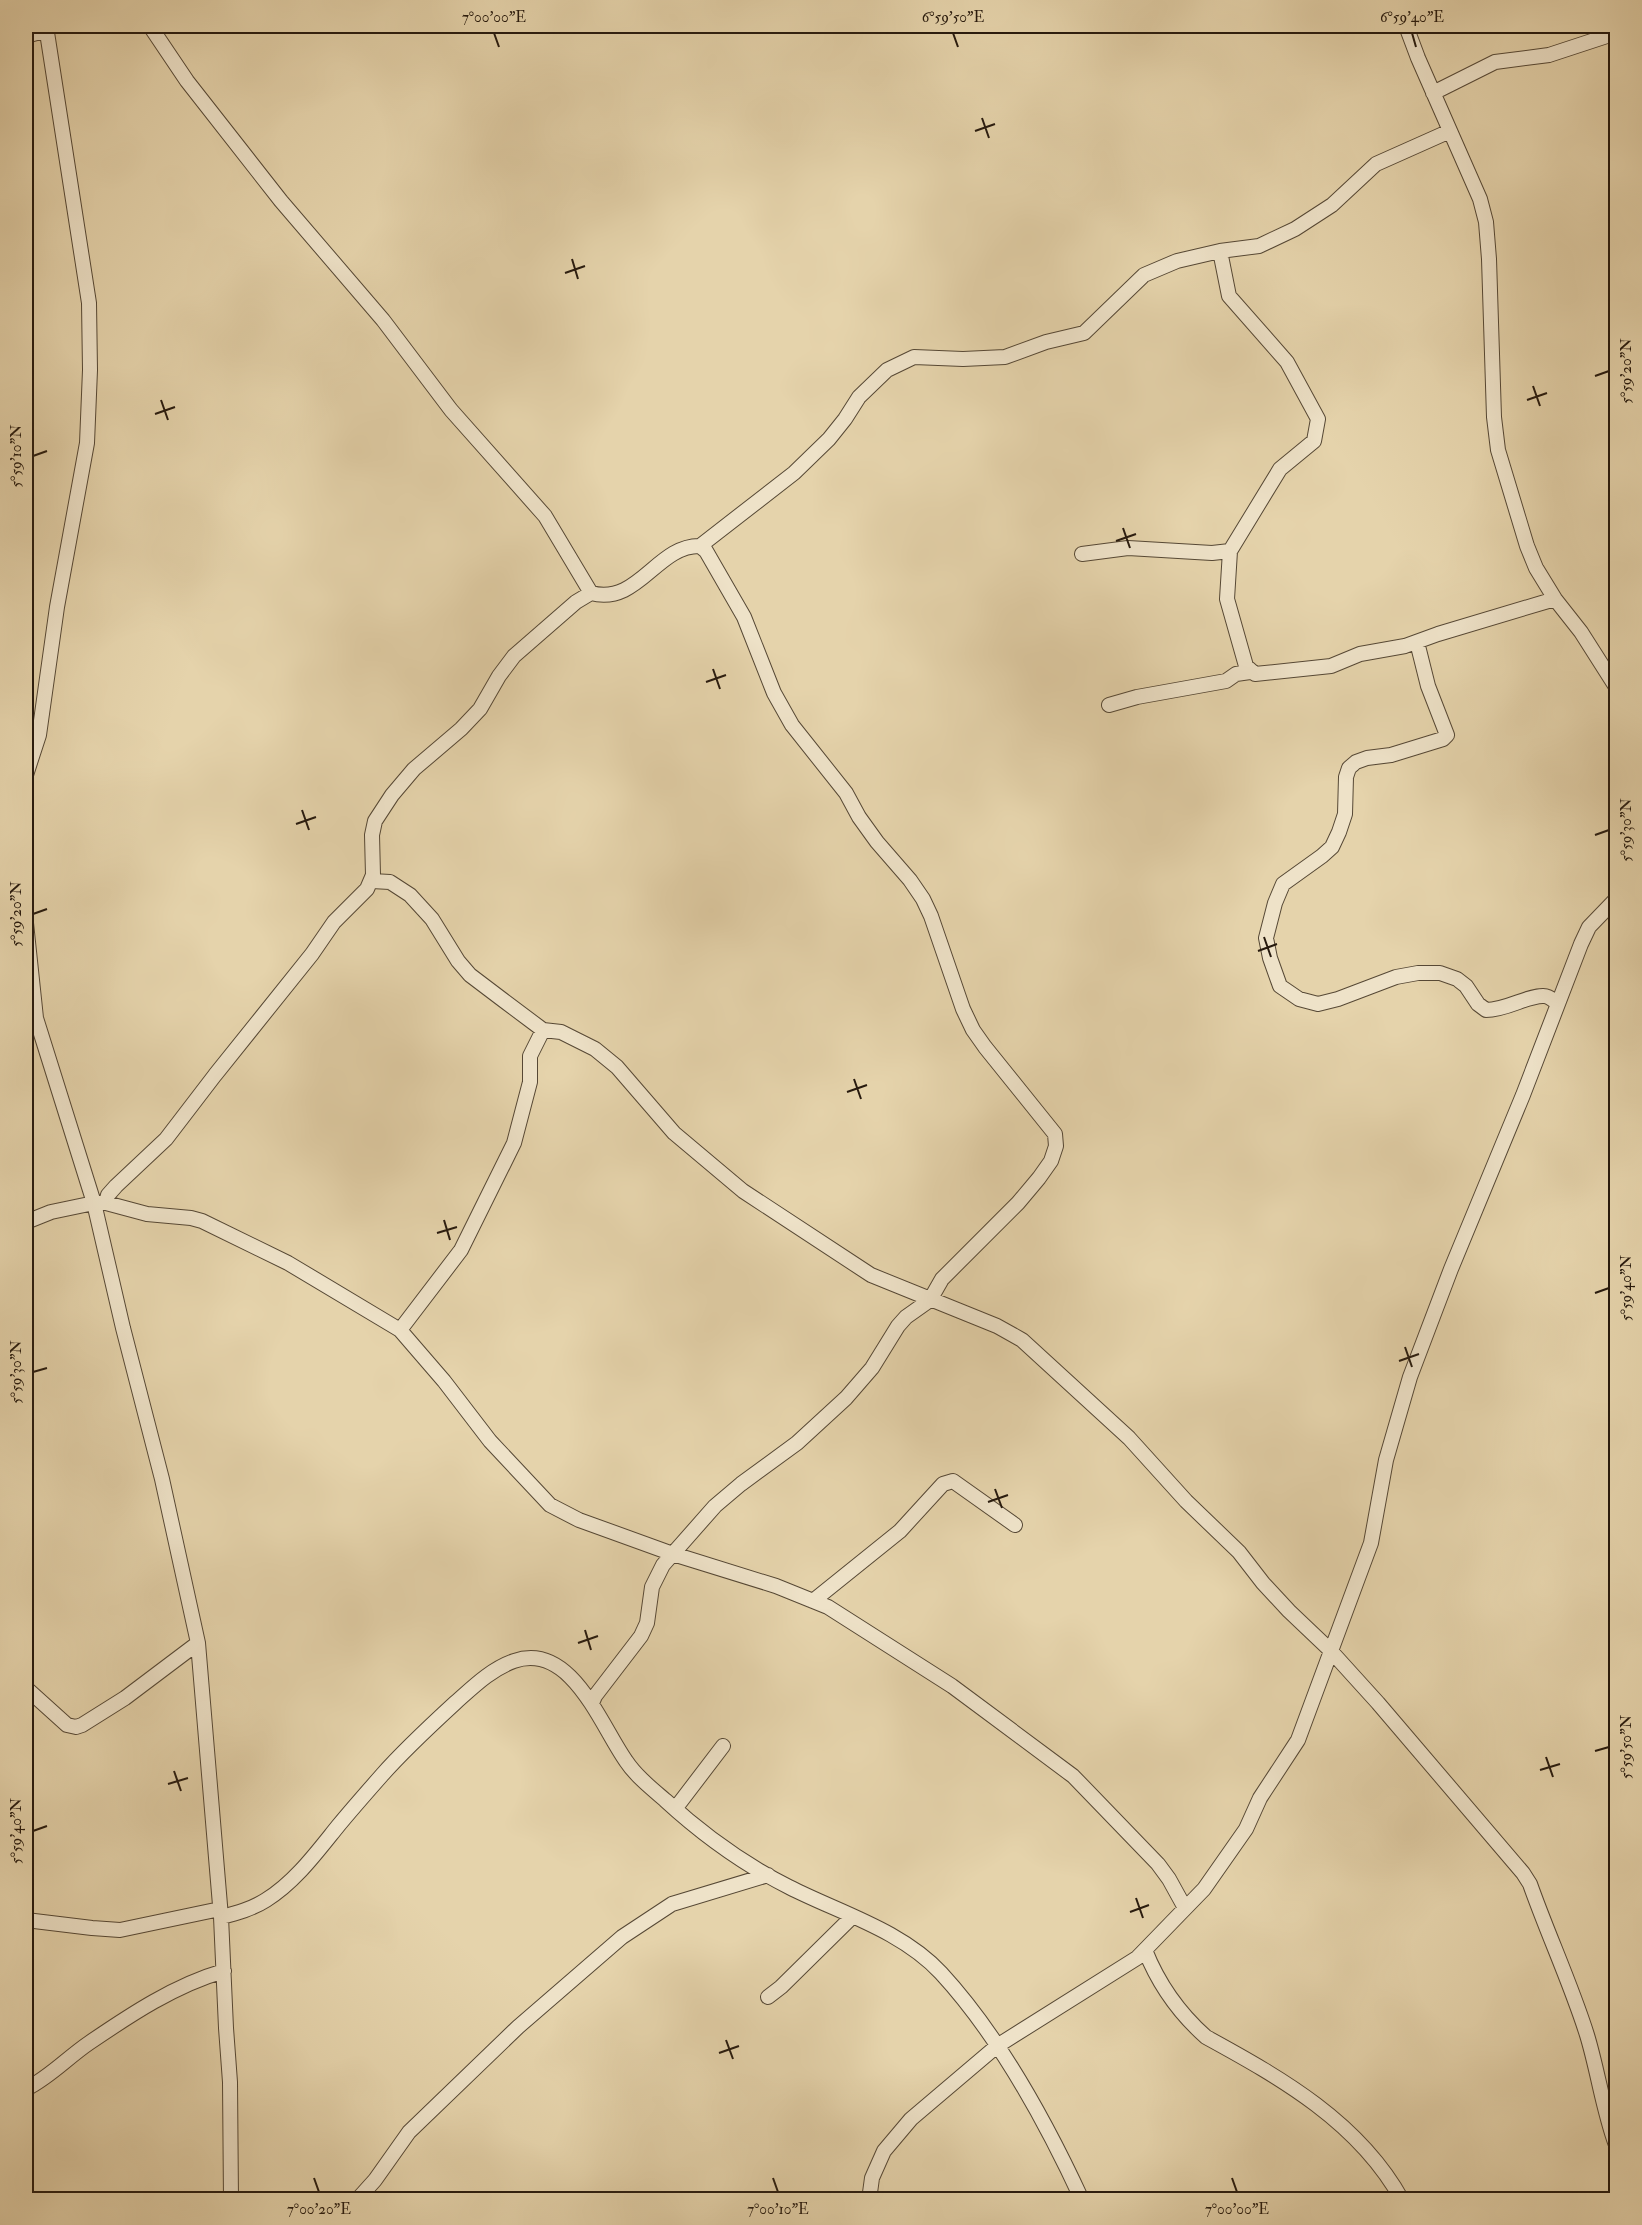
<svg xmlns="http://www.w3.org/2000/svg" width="1642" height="2225" font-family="'IM FELL Double Pica',serif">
  <rect width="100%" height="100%" fill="#e5d3ab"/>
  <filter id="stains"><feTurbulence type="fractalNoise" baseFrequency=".00333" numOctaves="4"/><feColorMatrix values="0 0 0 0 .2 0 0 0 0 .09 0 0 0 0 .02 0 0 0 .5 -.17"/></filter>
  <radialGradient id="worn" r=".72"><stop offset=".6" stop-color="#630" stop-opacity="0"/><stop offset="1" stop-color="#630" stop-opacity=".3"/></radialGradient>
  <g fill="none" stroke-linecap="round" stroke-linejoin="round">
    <defs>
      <path id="minor" d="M150,26L187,81L281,201L383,320L451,410L545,516L591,593C638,606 657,545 700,546L706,551L744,617L774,693L792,725L846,793L859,817L877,842L910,880L923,899L931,916L963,1009L973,1030L985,1047L1055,1134L1056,1146L1051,1161L1039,1178L1018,1203L942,1279L930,1300L906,1317L898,1326L872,1368L846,1398L797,1443L741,1484L715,1506L663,1565L652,1587L647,1623L641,1636L595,1696L592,1703
        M1406,26L1418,58L1480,199L1486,222L1489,259L1494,417L1498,450L1527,546L1536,568L1555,599L1581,632L1616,687
        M26,36L47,30L52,26
        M1433,93L1495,62L1549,55L1616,33
        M1220,251L1229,296L1287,362L1318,419L1314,441L1280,469L1230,551L1227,599L1246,666L1255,674L1331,666L1360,654L1405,646L1438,634L1555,599
        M700,546L794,473L829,439L845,419L859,397L887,370L914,357L963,359L1005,357L1046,342L1084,333L1144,275L1177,261L1220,251L1259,246L1295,229L1332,205L1376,164L1450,131
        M1082,554L1128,548L1212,553L1230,551
        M1417,642L1428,686L1447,735L1443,739L1391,755L1367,758L1356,762L1349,768L1346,777L1345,814L1339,832L1332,847L1322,856L1283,884L1275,903L1266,938L1270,958L1280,986L1299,999L1318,1004L1338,999L1396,977L1418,973H1440L1457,979L1466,986L1478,1004L1486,1010C1507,1010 1528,995 1544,996C1549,996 1553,1000 1557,1003
        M1109,705L1137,697L1226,681L1236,674L1250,672
        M26,775L39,735L57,607L87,443L90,370L89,303L46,26
        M372,881L390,882L410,895L432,919L458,961L470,975L503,1000L543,1030L561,1032L595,1049L617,1067L674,1133L743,1191L871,1275L997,1326L1022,1340L1129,1438L1186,1501L1239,1552L1263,1583L1289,1611L1330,1650L1378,1703L1523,1873L1530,1884C1548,1935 1571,1984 1587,2035C1598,2071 1603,2110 1616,2145
        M26,923L36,1018L94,1203L123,1328L162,1479L198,1643L221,1917L226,2028L230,2082L231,2200
        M106,1203L108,1195L116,1186L166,1139L215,1075L312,954L334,922L367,889L373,875L372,835L375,821L392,795L414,769L461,729L480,709L499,676L514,656L576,602L591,593
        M26,1222L51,1212L94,1203H106L147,1214L191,1218L202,1221L288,1263L400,1330L444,1381L490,1441L550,1505L579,1520L673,1554L776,1586L828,1607L952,1686L1073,1776L1158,1864L1169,1879L1185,1908
        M400,1330L461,1250L514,1143L530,1082V1056L543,1030
        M813,1601L900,1531L943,1484L953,1481L1015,1525
        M26,1688L67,1725L76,1727L82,1725L125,1698L198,1643
        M675,1809L723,1746
        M221,1917C237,1913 252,1909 266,1900C295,1882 317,1852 338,1826C352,1809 367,1792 382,1775C404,1750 430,1726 455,1703C473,1687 491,1669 514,1661C571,1641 601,1726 626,1761C636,1776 651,1788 665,1800C702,1834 743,1864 789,1887C840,1913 901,1930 941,1973C999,2036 1046,2122 1082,2200
        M26,1920L92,1928L120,1930L220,1909
        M1145,1950C1158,1983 1179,2013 1206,2037C1281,2078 1359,2122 1402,2200
        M768,1997L781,1987L852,1917
        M26,2089C50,2077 67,2058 89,2043C130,2015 175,1985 224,1971
        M357,2200L375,2180L409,2132L518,2027L622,1937L672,1904L768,1875
        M869,2200L872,2178L884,2151L911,2119L997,2046L1137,1958L1204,1889L1246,1829L1260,1798L1298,1740L1371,1543L1386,1460L1410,1377L1451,1269L1523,1095L1581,944L1589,927L1616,899"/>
    </defs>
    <use href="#minor" stroke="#564835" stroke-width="16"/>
    <use href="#minor" stroke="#eee2c8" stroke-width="14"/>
  </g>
  <path fill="none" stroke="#271a0e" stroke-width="2" d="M494,33L499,47M953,33L958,47M1412,33L1416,47M982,118L989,138M975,131L995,124M572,259L578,279M565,273L585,266M1595,376L1609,371M1533,386L1540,406M161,400L168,420M1527,400L1547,393M155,414L175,407M33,456L47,451M1123,528L1130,548M1116,541L1136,534M713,669L720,689M706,682L726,675M302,810L309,830M296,824L316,817M1595,835L1609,830M33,914L47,909M1264,937L1271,957M1258,951L1277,944M854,1079L861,1099M847,1092L867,1085M444,1220L450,1240M437,1233L457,1227M1595,1293L1609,1288M1405,1347L1412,1367M1399,1361L1419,1354M33,1372L47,1368M995,1489L1002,1508M988,1502L1008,1495M585,1630L591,1650M578,1643L598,1636M1595,1751L1609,1747M1546,1757L1553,1777M1540,1770L1560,1764M174,1771L181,1791M168,1784L188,1778M33,1831L47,1826M1136,1898L1143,1918M1130,1912L1149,1905M726,2040L733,2059M719,2053L739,2046M314,2178L319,2192M773,2178L778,2192M1232,2178L1237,2192"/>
  <rect width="1642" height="2225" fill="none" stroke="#e5d3ab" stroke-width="66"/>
  <rect x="33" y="33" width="1576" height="2159" fill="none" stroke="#271a0e" stroke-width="2"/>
  <g font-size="15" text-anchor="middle" fill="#271a0e">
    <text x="494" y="22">7°00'00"E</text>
    <text x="953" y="22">6°59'50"E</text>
    <text x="1412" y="22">6°59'40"E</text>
    <text transform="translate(1626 371) rotate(-90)" y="5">5°59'20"N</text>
    <text transform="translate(16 456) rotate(-90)" y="5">5°59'10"N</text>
    <text transform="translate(1626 830) rotate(-90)" y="5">5°59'30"N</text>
    <text transform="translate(16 914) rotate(-90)" y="5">5°59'20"N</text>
    <text transform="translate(1626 1288) rotate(-90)" y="5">5°59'40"N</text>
    <text transform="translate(16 1372) rotate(-90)" y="5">5°59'30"N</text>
    <text transform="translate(1626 1747) rotate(-90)" y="5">5°59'50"N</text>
    <text transform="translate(16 1831) rotate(-90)" y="5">5°59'40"N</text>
    <text x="319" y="2214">7°00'20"E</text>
    <text x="778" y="2214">7°00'10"E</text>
    <text x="1237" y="2214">7°00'00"E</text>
  </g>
  <rect width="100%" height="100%" filter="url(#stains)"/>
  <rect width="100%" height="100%" fill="url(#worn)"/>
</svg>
